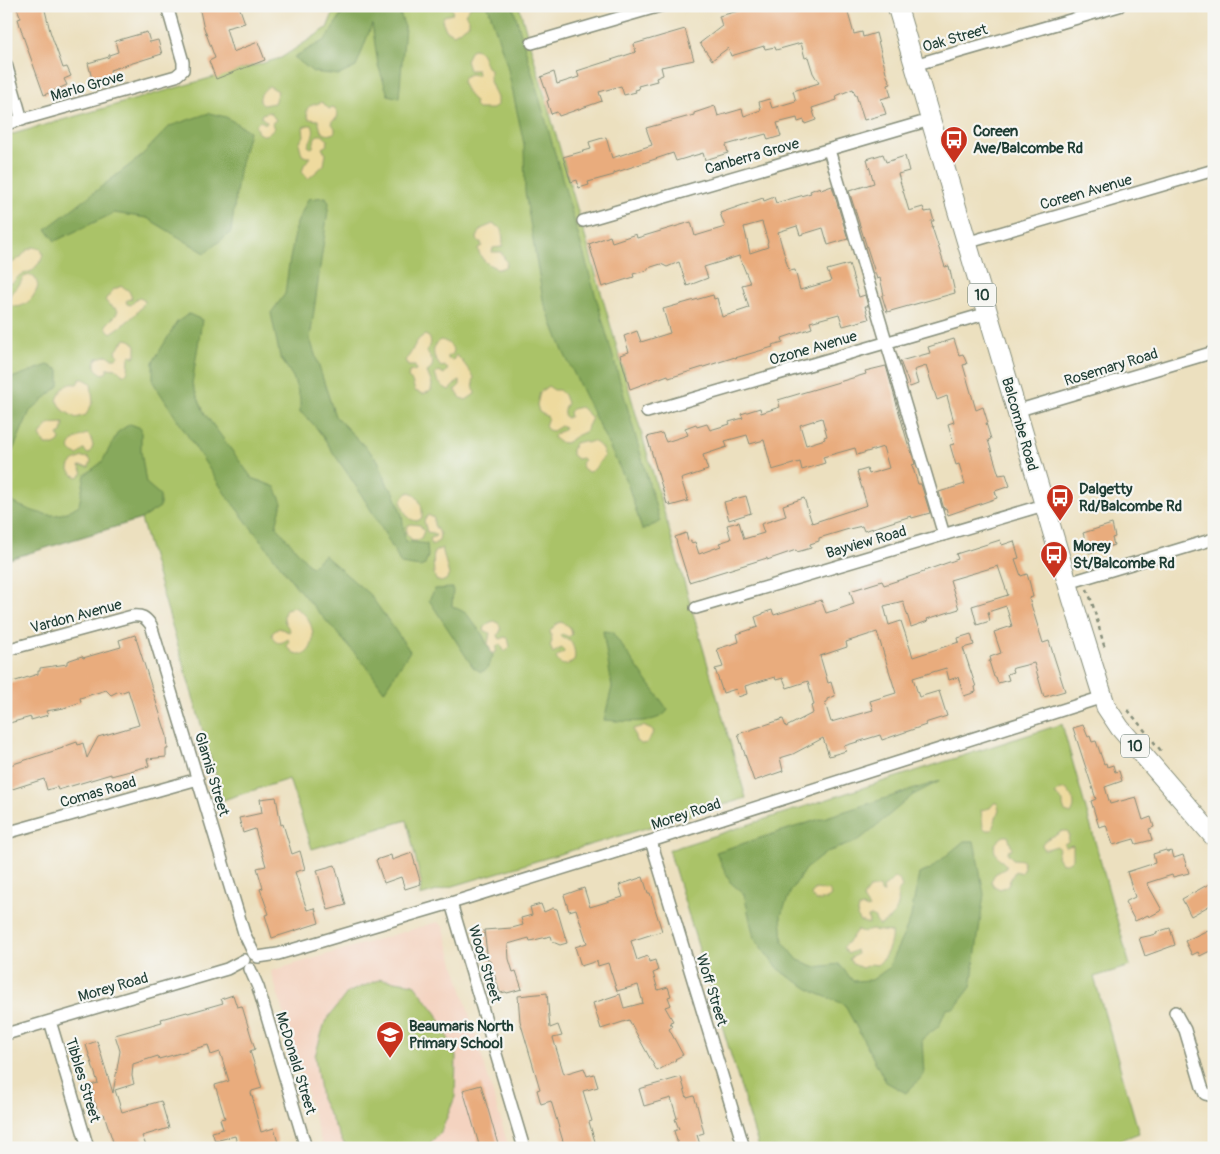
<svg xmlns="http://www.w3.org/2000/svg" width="1220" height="1154" font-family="Pangolin,sans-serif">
  <rect width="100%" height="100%" fill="#f6f6f2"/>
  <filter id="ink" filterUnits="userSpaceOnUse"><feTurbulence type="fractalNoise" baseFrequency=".02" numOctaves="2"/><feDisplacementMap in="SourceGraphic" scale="10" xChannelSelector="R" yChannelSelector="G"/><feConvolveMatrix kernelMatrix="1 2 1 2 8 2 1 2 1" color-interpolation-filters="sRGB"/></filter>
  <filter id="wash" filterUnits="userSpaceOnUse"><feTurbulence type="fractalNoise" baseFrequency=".0096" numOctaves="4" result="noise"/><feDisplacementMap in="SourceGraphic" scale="20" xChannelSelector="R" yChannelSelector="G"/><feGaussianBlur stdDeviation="1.12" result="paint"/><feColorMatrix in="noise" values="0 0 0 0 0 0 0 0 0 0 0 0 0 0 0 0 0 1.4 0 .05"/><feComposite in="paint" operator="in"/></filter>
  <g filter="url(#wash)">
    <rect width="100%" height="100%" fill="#ece0bf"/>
    <path fill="#f4d3c0" d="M437,922L443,926L509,1148H323L271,971Z"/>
    <path fill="#aac368" stroke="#64804e" d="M336,6H519L746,798L420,896L421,882L407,820L312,849L289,779L223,800L141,519L6,560V136L281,58L327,28Z
      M1062,724L1130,966L1094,977L1139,1133L1100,1148H759L669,850Z
      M381,979L414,984L437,1014L456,1056L455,1097L441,1132L425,1148H350L343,1142L321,1099L315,1056L325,1022L347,993Z"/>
    <path fill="#87a95c" stroke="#537348" d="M347,6H397L405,27L399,98L388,95L378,65L372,24L356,67L339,75L313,72L294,57L325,40Z
      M488,6H513L660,522L642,530L628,485L563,351L543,300L525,192L524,144L507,65Z
      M209,113L226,117L249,131L239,171L231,232L205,253L147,218L114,213L55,241L46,229L139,158L170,126Z
      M326,197L329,203L310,339L335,416L378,460L388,486L394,492L402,515L405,541L427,544L428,556L425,565L420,567L401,564C381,525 359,489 334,454C324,438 315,423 300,412V398L293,377L280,357L271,313L285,294L289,264L297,223L308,199Z
      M189,314L202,320L192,384L205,414L252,478L275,487L282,503L276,526L311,567L324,555L370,595L410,651L384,691L367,667L299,590L226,495L153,382V362L177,322Z
      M48,365L59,370V386L30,411L6,466V380Z
      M130,424L141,428V451L146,483L160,495V507L141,519L6,560V492L9,500C21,507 37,514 52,515C61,516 71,510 79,505L85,475L102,462L118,432Z
      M453,588L452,606L466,613L482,634L493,656L487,669L481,672L473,667L429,600L435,589Z
      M603,631L612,632L668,710C658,726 620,721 604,720L612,687Z
      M940,781L913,795L858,841L827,852L805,869L791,891L781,915L783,942L798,960L816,967L839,964L853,981L872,980L890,967L889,966L910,921L919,874L929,870L964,841H974L984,894L971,987L955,1008L946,1009L939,1026L922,1039L924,1075L906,1093L886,1082L844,1004L816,993L783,973L770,959L754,938L744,894L730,882L716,852Z"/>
    <path fill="#eeda9e" stroke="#868c69" d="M448,6H471L465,14L469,19V24L454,34L446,30L442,20L444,16L452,14L453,10Z
      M474,49C484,51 483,60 487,67L490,69V81L497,98V105L493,109H478L474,105L475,102L468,94L462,82L464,77L470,74L476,75L478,74L477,70H469L466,60L471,50Z
      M269,86L278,91L274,103L263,105C256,99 262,91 269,86Z
      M322,102L329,109L332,107L335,108L338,115L336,119L331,122L335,128V132C329,136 326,135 321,131L318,120L309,119C302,104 313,106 322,102Z
      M270,112L276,120L272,123L274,129C267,133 266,138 258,133L255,125L260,121L266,124L267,122L261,117L262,114Z
      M308,125H312C316,134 311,138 308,146L311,148L313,147L315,137L318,135H322L328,140L327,145L322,148L326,154L324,165L308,179L302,172L304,165L310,157H306L302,155L299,143L304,136L303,127Z
      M493,224L502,229L503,241L502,247L493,248L492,252H501L507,263L505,267L499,269C488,265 480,260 478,248L482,246L481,242H478L477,238L481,229Z
      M33,247L41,249L43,254L41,261L32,271L20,275L12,283L6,282V267L21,257L27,250Z
      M30,275L35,278C36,281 39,285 37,289C33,300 21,311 10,305C8,292 12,293 20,284C21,282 22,279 24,277Z
      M122,286L129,291L132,298L126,301L127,304L131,305L137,299L140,298L145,301C137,316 124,324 111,333L107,329L106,325L116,315L118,310L109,305L105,300L114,289Z
      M425,335L429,337C432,343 431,346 426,350L433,363L431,369L427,372L432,384L431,391L423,394L415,391L412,381L408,378L409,372L416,370L415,366H408L405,360C414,353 413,340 425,335Z
      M125,339L130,340L136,345V352L134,357L131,355L129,357L128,371L124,375L117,369L107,368V372L103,374C95,370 93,366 97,358L108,355L111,358H116L118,356L116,351Z
      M440,340C447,341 451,345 454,351L452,355L448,356V359L453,360L456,355L462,361L474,377L473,383L475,394L466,400L461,398L455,390L460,385V381L456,383L449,390C441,386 437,382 435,374L439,371L444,374L448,369L444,366L441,367C433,357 430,349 440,340Z
      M80,379H84L91,383L93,402L86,415L76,418L63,410L57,400C61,390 65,382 77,384Z
      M548,386L554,390H559L564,395L567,403C564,409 562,412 566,418L570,417L569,412L572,409L581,407L592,418L585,432L576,436L566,443L559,442L554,438L555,434L563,430L565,427L561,426L553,431L548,430L545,426L548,417L539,412L537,405L540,392Z
      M64,423L62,433L58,435L60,438L59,442L54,445H45L40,435L49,424Z
      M87,434L91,438L93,446L90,453L87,454L84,449L78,455C59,449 76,437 87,434Z
      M583,441L587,443L593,441C600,445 604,449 604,457C597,462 597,471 588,472L583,468L581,463L584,460L582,458L577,459L572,455V450L575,443Z
      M82,457L89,458L91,461L89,467L79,466L83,473L78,477L73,475L69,470C69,461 76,461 82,457Z
      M410,492C420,497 423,507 422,518L417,521C406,520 404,510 401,501L406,494Z
      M428,515L434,518V525L440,534L439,541L432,545L430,541L431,538L436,536L434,533L427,532L424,521Z
      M411,524L420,525L424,531L421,538L416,541L411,539L406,533L407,526Z
      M442,548L449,575L446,580L441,582L436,580C433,575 433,558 434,552Z
      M294,607C299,610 307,615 309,621C315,632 315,649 303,655L294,653L287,647L289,641L288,639C280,645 273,644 272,633L279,628L289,632L290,630C284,622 282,618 286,609Z
      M495,621L499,624L501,630L498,635L499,638L501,639L504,637L508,638L510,647L505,652L500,644L497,646L496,652L492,654L488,644L490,633L484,630C486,624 489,622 495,621Z
      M561,622L570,627L572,634L569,637L562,634L560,636L562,638L570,640C574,647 576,653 574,661C567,666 559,667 556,657L564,652V650L561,648L553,653L550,646L552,641L550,631L556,624Z
      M643,726L654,731L647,743L641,744L636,741L633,729Z
      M1066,789C1073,797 1077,805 1071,814L1065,812L1063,806V802L1055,794L1058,791Z
      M994,803H997L999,809L992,830H986L983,827L981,810L990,808Z
      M1062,831H1068L1069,835L1068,842L1064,844L1065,847L1073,845V858C1069,863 1066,864 1060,862L1057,856L1059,849L1057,846L1047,849H1043L1042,844C1047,836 1056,837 1062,831Z
      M1004,836H1008L1012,849L1008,851V854L1013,859L1023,860L1024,868L1021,873L1015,871L1007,886L1000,889L994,886L991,881L995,874L1006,868V865C994,854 988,846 1004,836Z
      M895,878L899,879L902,887L897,893C902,909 893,917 881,925H878L874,917L871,916L868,917L869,924L859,921L857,917L859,908L863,907L868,909L869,908L864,901L863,897L869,889L879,887L882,893L884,892L883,888Z
      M815,889L829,891L831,896L827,899L816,901L811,895Z
      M857,930L864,932L872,930L891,932C893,942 885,960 877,965L871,964L862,968L853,964L849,959L857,954L856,950L848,954L843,947L850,940Z"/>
    <g id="blocks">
      <path fill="#e9ac7d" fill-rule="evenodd" d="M16,6H44L50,31L63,68L67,67L71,76L64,79L67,85L44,95L24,39L18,19L21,18Z
        M199,6H239L245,23L226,28L233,52L258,42L265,60L216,79L209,61L215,58L203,25Z
        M758,6H846L854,34L862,32L863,37L876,33L887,76L891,84L888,85L891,96L881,99L886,114L864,120L856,95H855L853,89L836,96L837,100L812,108L816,120L805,124L804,120L798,122L797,118L777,123L781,136L768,140L766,134L726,145L728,153L705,160L703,153L676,161L673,153L614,173V175L588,182L589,185L579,188L577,180L571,182L563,157L591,149L589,142L606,137L612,158L652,145L646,128L694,115V113L715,106L718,116L742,109L744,116L761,110L759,102L769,99L772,108L796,101L793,91L819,83L813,73L808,57L805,58L801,43L776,50L775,47L765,49L764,46L731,56L728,48L712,60L700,43L722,26L719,16Z
        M685,29L694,60L661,67L663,75L656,78L657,81L638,86L639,89L635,90L636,92L624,95L621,86L599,92L602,101L559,116L557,112L551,114L547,101L549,100L541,77L554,72L557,84L579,77L577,71L636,52L634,44Z
        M147,32L150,42L158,40L162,54L110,70L112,77L93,83L88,63L109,57V55L118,52L115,41Z
        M883,154L886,162L905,156L909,171L898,174L909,211L923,207L925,212L931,211L934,221H931L933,227H932L945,267L949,266L955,293L887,312L882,296L884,295L880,278L877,279L849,191L874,183L867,159Z
        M832,186L848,239L828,245L823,228L800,235L797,226L778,232L780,239L789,271L795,270L800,290L831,281L827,270L849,264L859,297L865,295L868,306H865L869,319L843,326L839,314L810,322L812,328L782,338L783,342L772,345L773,347L735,358V357L669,378L668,375L630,389L620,355L629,352L624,336L637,331L641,342L670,333L663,309L713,295L714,299L717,298L722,317L749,308L742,285L750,283L739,256L704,267L708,278L687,286L679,262L667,267L661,264L648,268V270L633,274L634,277L602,287L589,244L610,236L612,242L636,234L637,238L691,222L695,236L725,227L720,213L763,198L764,201L774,197L776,203L811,193L810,191L820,187L821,190ZM762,222L768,242L767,243L768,247L750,253L744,227Z
        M954,339L959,355L963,354L967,364L963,365L976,410L983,407L988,423H986L991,439L988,440L999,475L1006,474L1010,486L995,491L997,498L948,515L946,508L944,509L939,492L965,484L959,464L956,465L950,445L954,444L948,424L954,422L947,396L937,400L926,366L914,370L918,384L910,387L900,361L930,353L928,347Z
        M886,366L910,451H911L915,464L912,465L918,484H921L930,513L912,518L911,516L864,531L862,526L849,529L819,538V541L810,544L811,548L797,552L796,550L767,560V558L689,582L675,537L686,533L688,541L691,540V543L695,542L699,554L721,546L719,543L731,539L727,525L739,522L744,539L764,533L761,524L786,516L783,505L804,498L812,523L867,505L857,472L867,469L869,474L889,468L883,447L857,455L855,448L823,457L825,463L802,470L800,462L772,470L764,440L750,444L747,435L725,441L727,447L703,455L708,470L681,479L688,501L670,506L669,503L667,504L647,437L662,433L666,442L688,435L685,428L696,424L697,427L707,424L710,430L730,424L729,422L743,418L741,414L760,408L761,413L780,407L778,400L866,374L865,371ZM822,418L827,436L824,437L825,439L806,445L800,425Z
        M746,496L751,513L729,520L724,502Z
        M1112,524L1115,537L1112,538L1114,545L1089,553L1083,533Z
        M1000,540L1002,545L1014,541L1019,558L1015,559L1021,576L1027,574L1030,584L1033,597L1029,598L1043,643L1049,641L1065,691L1044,697L1034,663L1014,668L1012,669L1013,672L1007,674L1009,680L998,683L996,677H994L989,661H991L990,657L1001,653L994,632L1012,626L1006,606L988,612L990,621L977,625L972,606L1008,595L998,566L950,580L959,609L927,619L928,621L911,627L903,601L884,606L889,625L901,621L913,657L959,642L958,638L971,634L974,645L963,648L976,687H975L976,692L964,696L958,677L949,680L946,668L913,678L919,697L939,691L947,716L925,723L926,725L882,740L880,735L844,746L846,751L829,756L823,738L793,754L780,758L783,771L754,781L738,734L783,719L786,727L813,713L811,706L814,705L808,681L787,688L783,678L776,680L775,677L745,686L747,694L738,697L736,689L723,693L715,669L723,667L717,649L739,642L737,634L758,627L755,617L763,614V613L772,610L774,615L821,600L826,613L836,610L854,604L850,591L882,581L884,585L924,572V571L958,559L956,554ZM877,632L896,693L870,701L873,710L831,722L825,703L827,702V699L835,696L831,682L828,683L820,656L847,647L846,642Z
        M135,635L167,736L168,749H166V757L147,759L149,766L111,776V774L58,790L57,787L47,790L44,779L6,791V776H10L7,766L63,748V747L77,742L78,745L83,743L87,758L98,737L139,725L128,690L120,693L119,691L111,695L106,690L80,698L81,702L64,708L46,711L48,715L31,720V717L6,724V684L38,674V671H40V668L67,664V661L82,656L83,658L121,647L119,640Z
        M1083,725L1088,737L1090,736L1092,742L1096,741L1104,764L1106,763L1107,767L1113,765L1115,772L1119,771L1122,781L1105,787L1110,804L1136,797L1143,820L1151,817L1154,827L1149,829L1152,840L1136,844L1134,839L1113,845L1106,825L1099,827L1091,801L1096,799L1073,728Z
        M276,797L281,825L283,824L292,854L300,851L305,869L295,872L307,910L315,908L319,923L272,938L265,915L269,914L260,889L263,888L257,868L266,866L255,829L243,833L239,818L262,813L260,799Z
        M1166,850L1167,852L1172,851L1174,858L1183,855L1189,873L1173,877L1172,875L1147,883L1162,910L1149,917L1148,915L1135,921L1125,902L1135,897L1127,872L1155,863L1153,854Z
        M412,853L421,884L405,889L401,877L384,883L376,860L391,855L392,860Z
        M335,865L346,905L328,910L317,870Z
        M643,877L648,893H650L662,931L631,941L637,960L648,956L649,962L655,960L658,971L653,973L658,990L668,987L671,996L668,997L671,1005L665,1007L673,1021L670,1022L672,1027L669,1029L683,1055L675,1059L676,1060L657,1071L629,1020L601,1029L593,1003L620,994L624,1008L643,1003L638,985L617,991L608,963L598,966L597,961L581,966L575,947L587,943L576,909L569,911L564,895L584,888L590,907L623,897L619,885Z
        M1209,884L1214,892V903L1191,916L1182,899Z
        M541,904L544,912L553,908L557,909L567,943L560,945L553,942L551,936L530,941L529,938L508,944L509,959L513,972L516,971L522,989L507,993L506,992L500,993L490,961H488L484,930L512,928L523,925L521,918L532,915L530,907Z
        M1170,928L1175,945L1145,956L1139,938L1157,934L1156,932Z
        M1208,930L1214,941V949L1200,956L1198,952L1192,955L1185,941Z
        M547,993L550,1028L558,1025L562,1036L553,1038L564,1074L584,1068L587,1076L594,1074L598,1087L583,1091L592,1121L589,1122L597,1148H565L551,1101L541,1104L537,1090L540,1089L520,1021L518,996Z
        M233,995L237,1007L242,1006L255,1049L250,1051L262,1088L252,1091L251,1093L254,1102L253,1103L261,1132L274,1128L278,1143L261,1148H238L235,1136L215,1141L212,1132L223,1129L220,1119L225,1118L215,1085L229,1081L220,1052L211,1055L208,1045L159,1059L158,1056L133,1064L132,1076L134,1084L115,1090L122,1112L161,1101L169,1128L142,1136L147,1148H115L104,1114L100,1116L92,1095L94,1094L91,1085L98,1083L86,1045L97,1041L113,1093L120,1051L115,1035L162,1022L161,1019L187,1012L188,1013L223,1003L221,999Z
        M681,1077L687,1098L694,1096L697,1105L704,1133L697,1135L701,1148H679L674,1131L679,1129L675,1119L677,1118L671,1098L644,1106L639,1089Z
        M481,1085L499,1148H480L463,1090Z"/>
    </g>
  </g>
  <g filter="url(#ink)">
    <use href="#blocks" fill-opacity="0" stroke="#868e7a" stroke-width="1"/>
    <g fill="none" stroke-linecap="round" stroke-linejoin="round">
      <defs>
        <path id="street" d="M532,43L660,6
          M6,64L22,120
          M914,65L1119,6
          M6,124L176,76L183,70V62L167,6
          M829,150L944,535
          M583,221L930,120
          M966,243L1214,170
          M1016,411L1214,352
          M647,412L988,313
          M1068,583L1214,539
          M696,608L1044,505
          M6,650L132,616C142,615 145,617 151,625L244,933L254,954
          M6,833L198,779
          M651,841L744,1148
          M451,903L524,1148
          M258,957L278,954L451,903L651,841L1103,697
          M250,969L258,987L306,1148
          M1175,1012L1185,1030L1202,1087L1205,1094L1209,1095L1214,1094
          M50,1021L88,1148
          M6,1034L227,969L244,960"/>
        <path id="primary" d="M897,6L1072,598L1106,707L1120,728L1214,837"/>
      </defs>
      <use href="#street" stroke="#868e7a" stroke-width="14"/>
      <use href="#primary" stroke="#868e7a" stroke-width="21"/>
      <path stroke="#868e7a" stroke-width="2.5" stroke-dasharray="4 4" stroke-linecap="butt" d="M1087,589L1092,602L1105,649
        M1128,710L1162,752"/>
      <use href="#street" stroke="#fff" stroke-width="11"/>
      <use href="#primary" stroke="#fff" stroke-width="19"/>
    </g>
  </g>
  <defs>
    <symbol id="bus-pin" viewBox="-11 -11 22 30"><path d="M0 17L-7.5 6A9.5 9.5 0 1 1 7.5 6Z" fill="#c8321e" stroke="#f6f6f2"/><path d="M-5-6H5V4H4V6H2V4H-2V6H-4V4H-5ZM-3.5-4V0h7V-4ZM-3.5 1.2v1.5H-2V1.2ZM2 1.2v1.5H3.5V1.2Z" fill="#fff"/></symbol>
    <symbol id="school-pin" viewBox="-11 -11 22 30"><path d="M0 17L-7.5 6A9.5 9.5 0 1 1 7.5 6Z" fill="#c8321e" stroke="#f6f6f2"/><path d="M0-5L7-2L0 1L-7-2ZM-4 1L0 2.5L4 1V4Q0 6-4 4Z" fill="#fff"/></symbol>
  </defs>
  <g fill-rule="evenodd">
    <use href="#bus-pin" x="938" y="124" width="32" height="43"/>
    <use href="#bus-pin" x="1044" y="482" width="32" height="43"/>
    <use href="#bus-pin" x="1038" y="539" width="32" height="43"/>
    <use href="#school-pin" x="374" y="1019" width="32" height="43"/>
  </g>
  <g text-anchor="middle" stroke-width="4.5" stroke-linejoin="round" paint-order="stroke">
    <g fill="#f6f6f2" stroke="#60746d" stroke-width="1">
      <rect x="968" y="283.5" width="28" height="23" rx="4"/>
      <rect x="1121" y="734.5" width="28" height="23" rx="4"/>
    </g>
    <g font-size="14" font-weight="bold" fill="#1f3d34">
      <text x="982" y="300">10</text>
      <text x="1135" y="751">10</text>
    </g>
    <g font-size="15" fill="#1f3d34" stroke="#f6f6f2">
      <text transform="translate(955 38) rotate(-16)" y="5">Oak Street</text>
      <text transform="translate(87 86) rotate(-16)" y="5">Marlo Grove</text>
      <text transform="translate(752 156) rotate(-16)" y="5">Canberra Grove</text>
      <text transform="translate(1086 192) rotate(-16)" y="5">Coreen Avenue</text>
      <text transform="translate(813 348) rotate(-16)" y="5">Ozone Avenue</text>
      <text transform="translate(1111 367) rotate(-17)" y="5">Rosemary Road</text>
      <text transform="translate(1020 424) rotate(74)" y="5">Balcombe Road</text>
      <text transform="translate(866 542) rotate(-16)" y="5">Bayview Road</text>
      <text transform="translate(76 616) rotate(-15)" y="5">Vardon Avenue</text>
      <text transform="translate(212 774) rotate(73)" y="5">Glamis Street</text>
      <text transform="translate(98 792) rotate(-16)" y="5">Comas Road</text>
      <text transform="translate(686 814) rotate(-18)" y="5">Morey Road</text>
      <text transform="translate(485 964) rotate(73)" y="5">Wood Street</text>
      <text transform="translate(113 987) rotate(-16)" y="5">Morey Road</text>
      <text transform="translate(712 990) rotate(73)" y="5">Woff Street</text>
      <text transform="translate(296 1063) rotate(73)" y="5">McDonald Street</text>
      <text transform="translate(83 1080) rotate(73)" y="5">Tibbles Street</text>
    </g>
    <g font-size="15" font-weight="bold" fill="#1f3d34" stroke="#f6f6f2" text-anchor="start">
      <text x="973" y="136">Coreen<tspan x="973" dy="17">Ave/Balcombe Rd</tspan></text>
      <text x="1079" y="494">Dalgetty<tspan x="1079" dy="17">Rd/Balcombe Rd</tspan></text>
      <text x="1073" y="551">Morey<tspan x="1073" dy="17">St/Balcombe Rd</tspan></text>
      <text x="409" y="1031">Beaumaris North<tspan x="409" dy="17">Primary School</tspan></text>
    </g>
  </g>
  <rect width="1220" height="1154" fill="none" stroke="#f6f6f2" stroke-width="25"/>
</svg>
